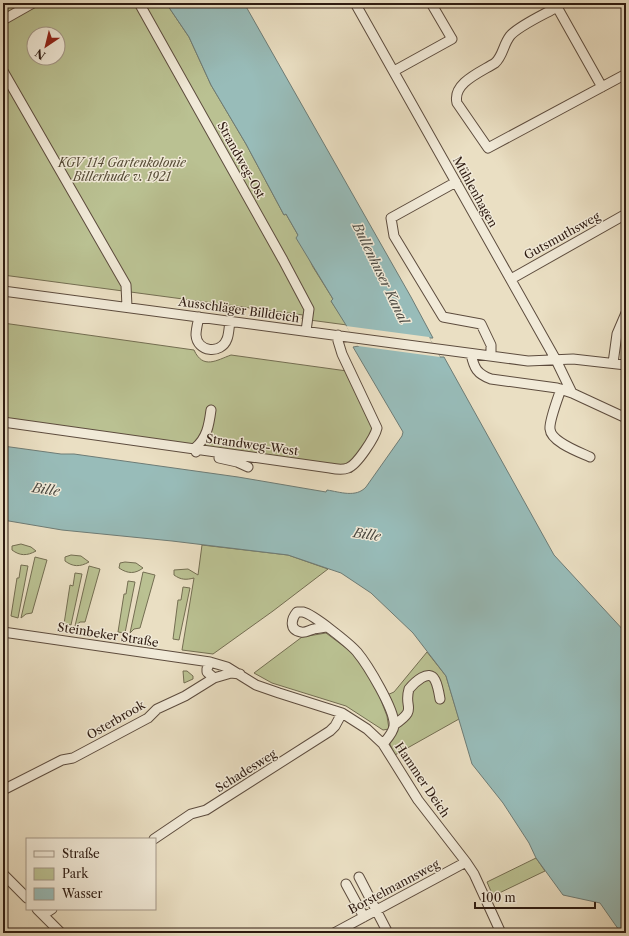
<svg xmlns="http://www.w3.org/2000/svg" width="629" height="936" font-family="'Libre Caslon Text',serif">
  <rect width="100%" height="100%" fill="#eadfc3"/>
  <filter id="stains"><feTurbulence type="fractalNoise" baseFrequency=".005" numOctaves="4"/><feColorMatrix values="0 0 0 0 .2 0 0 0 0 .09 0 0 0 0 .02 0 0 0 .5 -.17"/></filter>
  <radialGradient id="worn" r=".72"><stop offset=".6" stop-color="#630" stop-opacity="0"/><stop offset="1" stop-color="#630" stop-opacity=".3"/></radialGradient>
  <path fill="#bac192" stroke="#746e52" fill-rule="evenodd" d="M3,3H166L189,37L211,85L246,144L284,215L286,214L298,235L313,267L333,299L331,301L347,325L302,319L303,315L3,275ZM34,34H58V58H34Z
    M3,323L194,350C203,370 217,360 231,355L347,371L378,422L352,472H347L3,426Z
    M21,544L31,547L36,551C27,556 20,556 12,550V546Z
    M202,545L288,555L328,569L273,611L213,654L182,650L194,578C186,580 181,580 174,575V570L188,569L198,575Z
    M71,555L81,556L89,562C80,567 73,567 65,561V557Z
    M35,557L47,560L32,613L26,614L21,618Z
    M125,562L136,563L143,568C135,574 128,574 119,568L120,563Z
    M21,565L28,566L18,618L11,616L17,578H19Z
    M89,566L100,569L85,622H80L75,626Z
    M143,572L155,575L140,628L134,629L130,633Z
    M75,573L82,574L71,625L64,624L70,585L73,586Z
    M128,581L135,582L125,633L118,632L124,594H126Z
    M183,587L190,588L179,640L173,639L178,600H181Z
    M326,633L354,654L375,685L387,716L389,729L383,730L346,706L272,683L254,673L302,637Z
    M427,652L446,676L459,719L395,755L389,742L397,731L387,695L394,692Z
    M183,671H187L193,676V679L184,683Z
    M536,858L545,871L493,896L487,882Z"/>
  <path fill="#98bcb9" stroke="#6e7c76" d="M166,3H244L411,297L433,338H429L440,357H444L554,555L626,633V933H621L600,903L563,895L536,858L529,843L503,803L472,764L446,676L413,633L371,593L341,573L288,555L172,541L62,530L3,520V446L61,454H74L238,477L326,492L327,490C340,492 356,498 366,487L402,436L403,432L353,347L359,346L331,301L333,299L296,238L298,235L286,214L284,215L246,144L211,85L189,37Z"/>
  <path fill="#eadfc3" d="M346,326L429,337L440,357L358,346Z"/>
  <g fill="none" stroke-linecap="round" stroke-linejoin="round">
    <defs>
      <path id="minor" d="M139,3L283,260L309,309L306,331
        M355,3L556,360L572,393
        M3,20L33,3
        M3,71L126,285L127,307
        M394,71L452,39L431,3
        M602,87L557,7C545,14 518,26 510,36C503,45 503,56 495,63C481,72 452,83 457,103L488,148L626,74
        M456,182L391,218L394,236L443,317L481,324L491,345V356
        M511,279L626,214
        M3,291L528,361L573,359L626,365
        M199,317C198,322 196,329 196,335C197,352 221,355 227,339C229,334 229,327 230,321
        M471,354C474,368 477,374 491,379L557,388L572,393L626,418
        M613,363L617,334L626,313
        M561,389C558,398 549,421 550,429C551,442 579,452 590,457
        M3,422L330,468C335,469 343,470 348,468C357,465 375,437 377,428L342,354L338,341V335
        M196,452L195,448C207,438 209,425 211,410
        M219,458L237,462L248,467
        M327,627C323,628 318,628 314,629C309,630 306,633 301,632C289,630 291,619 297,612C298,612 302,612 303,612C313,614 350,644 357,652C367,664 396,711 394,726C393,733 387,739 383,744
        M3,632L210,662L227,667L256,685L279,693L342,713L367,729L383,744L418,800L466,862L474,874L501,933
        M210,662L207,669V672L214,678
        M394,725C419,708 403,709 409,689C414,683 429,668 435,680C438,686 439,693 440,699
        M3,790L62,760L73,758L148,718L157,709L185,696L214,678L231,673L240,674
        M154,839L191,814L206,810L330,731L335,726L342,713
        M3,874L27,898
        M359,877L388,933
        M346,884L364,917
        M37,909L61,933
        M43,915L52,909
        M334,933L466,862"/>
    </defs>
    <use href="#minor" stroke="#5d4c3e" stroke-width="11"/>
    <use href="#minor" stroke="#f1ead8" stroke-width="9"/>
  </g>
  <g text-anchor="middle" stroke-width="3" stroke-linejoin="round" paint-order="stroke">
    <g font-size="12" fill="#2e1b11" stroke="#f1ead8">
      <text transform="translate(241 160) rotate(61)" y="4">Strandweg-Ost</text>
      <text transform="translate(475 192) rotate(61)" y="4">Mühlenhagen</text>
      <text transform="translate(562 236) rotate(-29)" y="4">Gutsmuthsweg</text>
      <text transform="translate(239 310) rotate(8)" y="4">Ausschläger Billdeich</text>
      <text transform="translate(252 445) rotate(8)" y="4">Strandweg-West</text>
      <text transform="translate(108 635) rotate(9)" y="4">Steinbeker Straße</text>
      <text transform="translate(116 720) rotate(-30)" y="4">Osterbrook</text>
      <text transform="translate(246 771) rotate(-32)" y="4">Schadesweg</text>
      <text transform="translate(422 780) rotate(56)" y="4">Hammer Deich</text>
      <text transform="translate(394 887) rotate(-28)" y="4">Borstelmannsweg</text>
    </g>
    <g font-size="12" font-style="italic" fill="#584d38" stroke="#f1ead8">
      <text x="122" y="167">KGV 114 Gartenkolonie<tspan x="122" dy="14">Billerhude v. 1921</tspan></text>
    </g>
    <g font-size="13" font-style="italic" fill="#4e4b43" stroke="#f1ead8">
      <text transform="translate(381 273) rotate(64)" y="5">Bullenhuser Kanal</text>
      <text transform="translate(46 489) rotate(8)" y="5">Bille</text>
      <text transform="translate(367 534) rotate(8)" y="5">Bille</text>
    </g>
  </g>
  <rect width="629" height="936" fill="none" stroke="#eadfc3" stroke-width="16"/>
  <rect x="4" y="4" width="621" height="928" fill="none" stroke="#2e1b11" stroke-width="2"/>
  <rect x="8" y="8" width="613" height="920" fill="none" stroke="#2e1b11"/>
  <rect x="26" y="838" width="130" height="72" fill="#f1ead8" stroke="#a39788"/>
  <rect x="34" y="851" width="20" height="6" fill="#f1ead8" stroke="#a39788"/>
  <text x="62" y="858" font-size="12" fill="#2e1b11">Straße</text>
  <rect x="34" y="868" width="20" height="12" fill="#bac192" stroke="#a39788"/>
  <text x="62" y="878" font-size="12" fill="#2e1b11">Park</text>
  <rect x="34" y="888" width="20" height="12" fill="#98bcb9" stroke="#a39788"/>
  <text x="62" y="898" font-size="12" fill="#2e1b11">Wasser</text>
  <g transform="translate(46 46) rotate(215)"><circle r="19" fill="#f1ead8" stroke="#a39788"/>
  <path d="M0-3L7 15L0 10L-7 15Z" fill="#8f2418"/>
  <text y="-6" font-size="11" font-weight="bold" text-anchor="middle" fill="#2e1b11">N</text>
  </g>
  <path d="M475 902v6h120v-6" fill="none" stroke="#2e1b11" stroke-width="2"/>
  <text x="481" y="902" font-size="12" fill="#2e1b11" stroke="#f1ead8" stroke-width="3" paint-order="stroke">100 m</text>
  <rect width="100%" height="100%" filter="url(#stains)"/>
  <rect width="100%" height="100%" fill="url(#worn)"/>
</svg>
